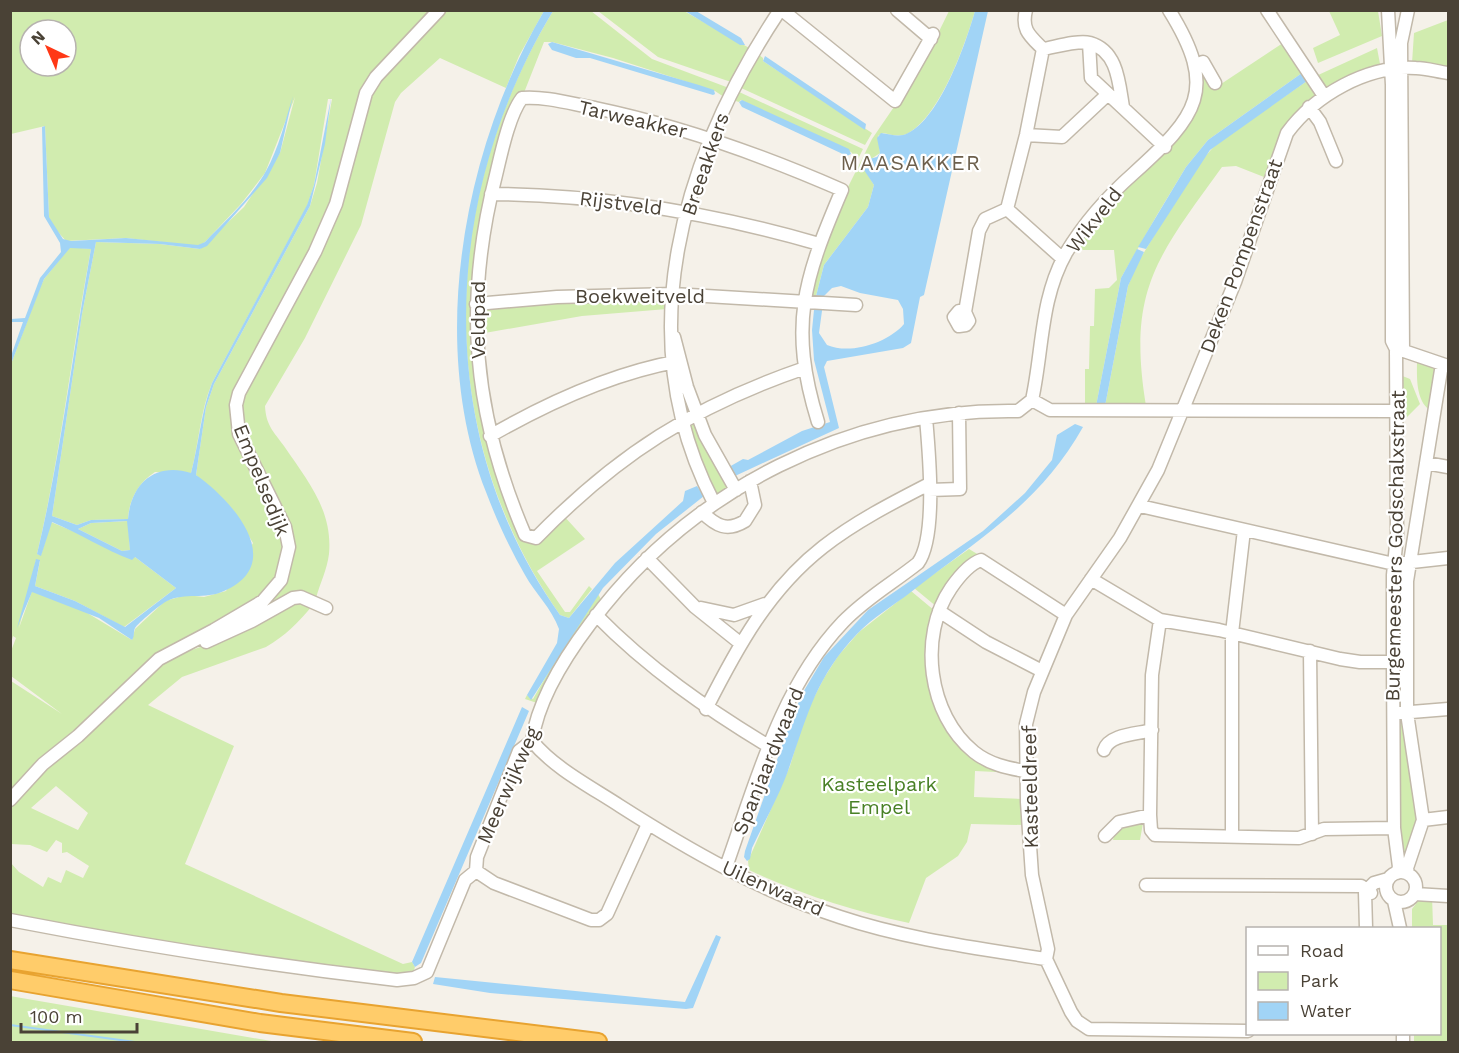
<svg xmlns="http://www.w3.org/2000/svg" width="1459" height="1053" font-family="'Work Sans',sans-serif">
  <rect width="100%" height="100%" fill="#f5f1e9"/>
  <path fill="#d1ecaf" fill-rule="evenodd" d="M10,11H436L374,77L335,196L233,414L284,530V566L264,596L176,646L11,796V681L62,714L11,676V651L16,638L13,636L11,643V364L39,290L44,279L70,247L91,249C72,350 61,453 37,554L41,555L51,522L135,557L176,588L124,627L75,601L35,586L40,561L36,560L19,628L32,591L84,611L132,640L135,629L165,601L186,595L204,597L226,591L253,543L233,510L196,475L206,407L214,384L310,206L317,183L332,99H328L314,185L307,206L212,383C200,412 199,443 191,473L155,472C139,482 129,499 128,519L91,520L77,525L52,516L82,314L96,242L160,244L200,249L244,207L280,153L295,97L265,173L241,204L205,242L198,246L126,238L66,241L50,223L49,217L45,126L11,134ZM30,30H66V66H30Z
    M443,11H544L519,56L506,88L440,58L401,93L395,102L361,225L305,338L265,406C266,425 273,431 284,446C307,480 333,510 329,554C327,570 320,583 316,598L299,592L230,626L264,605L291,555L242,434L239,407L310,269L369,93Z
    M553,11H591L652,59L729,88L724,97L715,91L613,58L552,42H544L499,156L474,350L523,539L563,515L585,539L537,571L565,612H570L589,586L592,589L569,618L560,615C432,432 439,199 553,11Z
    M598,11H684L751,49L732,82L728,81L658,57Z
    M949,11H975C965,45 941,113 910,132C902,138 892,135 883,133L878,136L880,153L862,165L874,185L868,207L824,265L815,300H807L812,276L846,191L872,139L922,66Z
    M1329,11H1378L1382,36L1318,63L1313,48L1340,35Z
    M1448,20V67L1412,63L1414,33Z
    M1283,43L1302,73L1208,140L1186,167L1157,215L1121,278L1096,406H1085V369H1089L1090,326H1094L1095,289L1109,288L1117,280L1114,250H1075C1084,234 1095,217 1108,204C1151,159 1209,133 1200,60L1218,86Z
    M1377,48L1380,64L1369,73L1325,90L1316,76Z
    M758,54L763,58V61L872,133L865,145L739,87Z
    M1307,81L1315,96L1279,138L1264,177L1236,166L1222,167C1157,257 1127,290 1146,406H1105L1128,286L1137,264L1181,191L1202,160L1217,143Z
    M737,91L863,149L858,159L851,152L741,100L739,102L732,100Z
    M662,297L668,301L667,309L582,316L479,334L480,309L522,303Z
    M1417,360L1436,370L1431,411C1415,401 1417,376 1417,360Z
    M1400,375L1410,379L1420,404L1405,419L1400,418Z
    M695,422L728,487L722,494L713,493L685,423Z
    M128,521L130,550L122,551L78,529L91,523Z
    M969,549L979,555L937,607L914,588Z
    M911,591L935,611L929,634L950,731L1017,773L975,771L974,797L1022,799L1023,825L971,824L967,842L958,856L926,878L909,923C853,911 800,894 749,870L748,861L790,766L805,715L824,678L838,656L859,632Z
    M598,594L602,601L567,645L568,647L537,703L525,699L527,695L533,699L567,640Z
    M293,601L312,606C298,623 285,636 266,647L182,677L148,705L234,746L185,864L403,964L412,962L415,967L413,973L402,975L139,940L11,917L10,862L19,872L43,887L48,877L61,883L66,870L83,878L89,866L67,852L62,853V843L56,840L47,852L30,845L11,844V804L56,757L163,660L209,644ZM56,786L88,813L78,830L31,808Z
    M1402,716L1420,818L1407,858H1400L1397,717Z
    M1143,823L1140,840H1113L1116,828Z
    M1422,896H1432L1433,925H1448V1042H1414V1034H1440V928H1412V909Z
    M10,996L277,1042H11Z"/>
  <path fill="#a1d4f6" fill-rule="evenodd" d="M544,11H553C441,197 431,434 560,615L569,618L615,563L683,501L685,491L697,486L704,496L656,534L603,588L531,700L527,695L557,643L559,629C552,609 535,593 525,575C510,549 497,521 486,492C427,342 464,147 544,11Z
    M685,11H696L741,38L745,45H740Z
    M975,11H988L924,295L920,297L911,343L903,348L827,361L824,367L839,428L735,476L729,467L743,459L748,460L802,431L830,422L814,360L812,330L815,300L824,265L868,207L874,185L862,167L865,160L877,157L880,153L877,138L881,133C891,134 899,138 908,133C940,118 966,43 975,11ZM841,286L860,293L898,300L903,309L904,324C888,343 850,355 827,345L819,333L824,296L832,288Z
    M552,42L699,85L714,90L715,94L713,95L590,58H576L552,50L548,44Z
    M765,56L866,124L865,130L763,61Z
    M1302,73L1307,81L1210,150L1146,249L1138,247L1186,167L1208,140Z
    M293,96L280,153L267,178L207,246L200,249L160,244L96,242L82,314L52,516L77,525L91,520L128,519C131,483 156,462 191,473C199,443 201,412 212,383L307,205L314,185L331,98L325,144L310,206L214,384L206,407L196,475C232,500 288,563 224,591C205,600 185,592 167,601C161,604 138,623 135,628C133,632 135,636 132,640L99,618L32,592L17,628L36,559L40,560L35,586L75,601L125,627L176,588L135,557L132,560C105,550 79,533 52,522L41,556L37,554C61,454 73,351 91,249L70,248L44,279L11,364V356L23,322H11V319L25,318L40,278L61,252L60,243L44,216L42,127L45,126L49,217L63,239L71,241L126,238L198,245L205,242C226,220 251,198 266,171C279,148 285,121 293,96ZM127,521L130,550L122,551L78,529L91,523Z
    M742,100L849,149L851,154L847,156L742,107L739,102Z
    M1137,249L1144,252L1128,286L1105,406H1096L1121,278Z
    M1075,424L1083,427C1039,505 978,539 911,592C893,606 873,617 857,634C817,676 808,713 790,765C781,793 765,820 752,848L750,859L747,861L744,857L745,851L790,723L802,694L824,657L868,610L983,531L1025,493L1052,460L1057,435Z
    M522,707L529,711L421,963L415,967L412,962Z
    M716,935L721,937L693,1008L686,1009L490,993L433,984L435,977L685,1002Z"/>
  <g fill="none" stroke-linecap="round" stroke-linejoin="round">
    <path stroke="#a1d4f6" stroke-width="2" d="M10,1025L135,1042"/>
    <defs>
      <path id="minor" d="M782,10L895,101L933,34
        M897,10L931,39
        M1026,10C1021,30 1030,36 1043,49L1026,135L1007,209L1063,259
        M1267,10L1324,96
        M1388,10L1392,85V341L1396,349L1397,535L1393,575V662L1394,828L1399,867L1397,873
        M1089,43L1091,78L1165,147
        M1043,49C1055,47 1078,40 1090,43C1118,51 1119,84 1123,107
        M1196,65L1203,62L1215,83
        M1309,107L1320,122L1336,161
        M1026,135L1062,137L1108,94
        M491,194C603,195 712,213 819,244
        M476,304L557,297L673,294L856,305
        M965,312L959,311L954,317L959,326L966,325L969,321L965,312L979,231L985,219L1007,209
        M674,337L687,387L705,435L736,490
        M1398,349L1448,366
        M1403,351L1401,43L1408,10
        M805,368C694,406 618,454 536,538L525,535C473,414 463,303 496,175C501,154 509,115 522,98C545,96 572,104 595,108C681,126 762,155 842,190C804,279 788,325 818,422
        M1032,400C1043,350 1040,299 1066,253C1084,223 1108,196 1134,173C1197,116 1219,90 1169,10
        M490,436C549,402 612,373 680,361
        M1426,463L1448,467
        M929,490L960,489L959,413
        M714,503C628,338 682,157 780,10
        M1140,506L1394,564L1448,558
        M702,512C716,526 727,532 745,521L755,505L750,481
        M647,558L695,607L740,643
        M1091,579L1160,620L1219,630L1340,659L1360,662H1393
        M701,608L734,615L765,604
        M939,611L986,642L1042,671
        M596,615C648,668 707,709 770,747
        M1160,620L1152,675L1150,815L1151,830L1155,835L1299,838L1324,829L1394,828
        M206,642L252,621L293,598L301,597L326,608
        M1310,651L1312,834
        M706,709C737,648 768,590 823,547C855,522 892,503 929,484
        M1399,713L1448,709
        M532,741C538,699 565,657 590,624C690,489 851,408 1018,411L1032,400L1050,410L1396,411
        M532,741C554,768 591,787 620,806C689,850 762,892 840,917C906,939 977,948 1046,959
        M1104,750C1109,734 1138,734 1152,730
        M1025,771C1007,768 989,764 974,752C928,715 918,636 951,588C958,578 969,564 981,560L1066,615
        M10,800L43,764L78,736L159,659L214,630L263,601L281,580L289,547L285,527L239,434L236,405L239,393L315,252L336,204L366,93L376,77L439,10
        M1423,820L1448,817
        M1105,836L1119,822L1150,815
        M1232,837V633L1244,530
        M726,867C756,783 780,688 843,622C866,598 893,583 918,563C937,537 929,452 926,418
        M476,871L494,883L591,920H599L607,914L648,824
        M1386 887a15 15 0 1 1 30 0a15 15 0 1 1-30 0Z
        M1408,874L1407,868L1423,820L1407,713V581L1442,364
        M1146,885L1361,886L1371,893
        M1415,894L1448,896
        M1394,901L1400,928
        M10,920C139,945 267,965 397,980L414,978L427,972L465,880L476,871L477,857L519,751L532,741
        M1366,928L1365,892L1374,883L1388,879
        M1248,1031L1089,1029L1077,1021L1071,1012L1046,959L1048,949L1032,875L1027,802L1026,724L1034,692L1066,615L1120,538L1158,470L1235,282L1287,133C1315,95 1367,65 1416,68C1427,68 1438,72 1448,73
        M1403,1034V1042"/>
      <path id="highway" d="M10,960L281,1003L598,1042
        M10,980L260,1023L413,1042"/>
    </defs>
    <use href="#minor" stroke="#c2b9aa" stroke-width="15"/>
    <use href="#highway" stroke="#e8a330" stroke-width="20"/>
    <use href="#minor" stroke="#fff" stroke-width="12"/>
    <use href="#highway" stroke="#ffcc6a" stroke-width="16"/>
  </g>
  <g text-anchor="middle" stroke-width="4.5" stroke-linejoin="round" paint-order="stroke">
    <g font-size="20" fill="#4a4236" stroke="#fff">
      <text transform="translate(633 119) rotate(13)" y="7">Tarweakker</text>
      <text transform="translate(705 164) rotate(-71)" y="7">Breeakkers</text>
      <text transform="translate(621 203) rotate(7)" y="7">Rijstveld</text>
      <text transform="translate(1094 220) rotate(-52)" y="7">Wikveld</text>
      <text transform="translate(1241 256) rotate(-70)" y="7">Deken Pompenstraat</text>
      <text x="640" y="303">Boekweitveld</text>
      <text transform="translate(478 320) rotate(-90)" y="7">Veldpad</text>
      <text transform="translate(262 480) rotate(68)" y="7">Empelsedijk</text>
      <text transform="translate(1395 546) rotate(-89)" y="7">Burgemeesters Godschalxstraat</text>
      <text transform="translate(768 761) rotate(-68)" y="7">Spanjaardwaard</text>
      <text transform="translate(508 785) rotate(-66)" y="7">Meerwijkweg</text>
      <text transform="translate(1030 787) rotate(-91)" y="7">Kasteeldreef</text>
      <text transform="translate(773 888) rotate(24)" y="7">Uilenwaard</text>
    </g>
    <g font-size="20" fill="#488025" stroke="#fff">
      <text x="879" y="791">Kasteelpark<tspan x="879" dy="23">Empel</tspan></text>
    </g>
    <g font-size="21" letter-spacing="1.5" fill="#6d604d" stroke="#fff">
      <text x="911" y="170">MAASAKKER</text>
    </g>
  </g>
  <rect width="1459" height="1053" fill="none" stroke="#4a4236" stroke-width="24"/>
  <rect x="1246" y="927" width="195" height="108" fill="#ffffff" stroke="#b7b3af" stroke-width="1.5"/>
  <rect x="1258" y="946" width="30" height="9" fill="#ffffff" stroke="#b7b3af" stroke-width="1.5"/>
  <text x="1300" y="957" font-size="18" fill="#4a4236">Road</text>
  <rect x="1258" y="972" width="30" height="18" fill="#d1ecaf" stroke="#b7b3af" stroke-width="1.5"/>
  <text x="1300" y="987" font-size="18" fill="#4a4236">Park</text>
  <rect x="1258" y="1002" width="30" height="18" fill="#a1d4f6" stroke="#b7b3af" stroke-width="1.5"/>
  <text x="1300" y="1017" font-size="18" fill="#4a4236">Water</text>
  <g transform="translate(48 48) rotate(316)"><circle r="28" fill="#ffffff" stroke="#b7b3af" stroke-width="1.5"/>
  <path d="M0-4.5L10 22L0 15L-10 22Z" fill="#ff3816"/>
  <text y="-9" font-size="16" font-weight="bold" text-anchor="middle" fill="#4a4236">N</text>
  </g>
  <path d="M21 1023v9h116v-9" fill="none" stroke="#4a4236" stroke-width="3"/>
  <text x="30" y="1023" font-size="18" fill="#4a4236" stroke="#ffffff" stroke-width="4.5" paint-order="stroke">100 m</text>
</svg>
